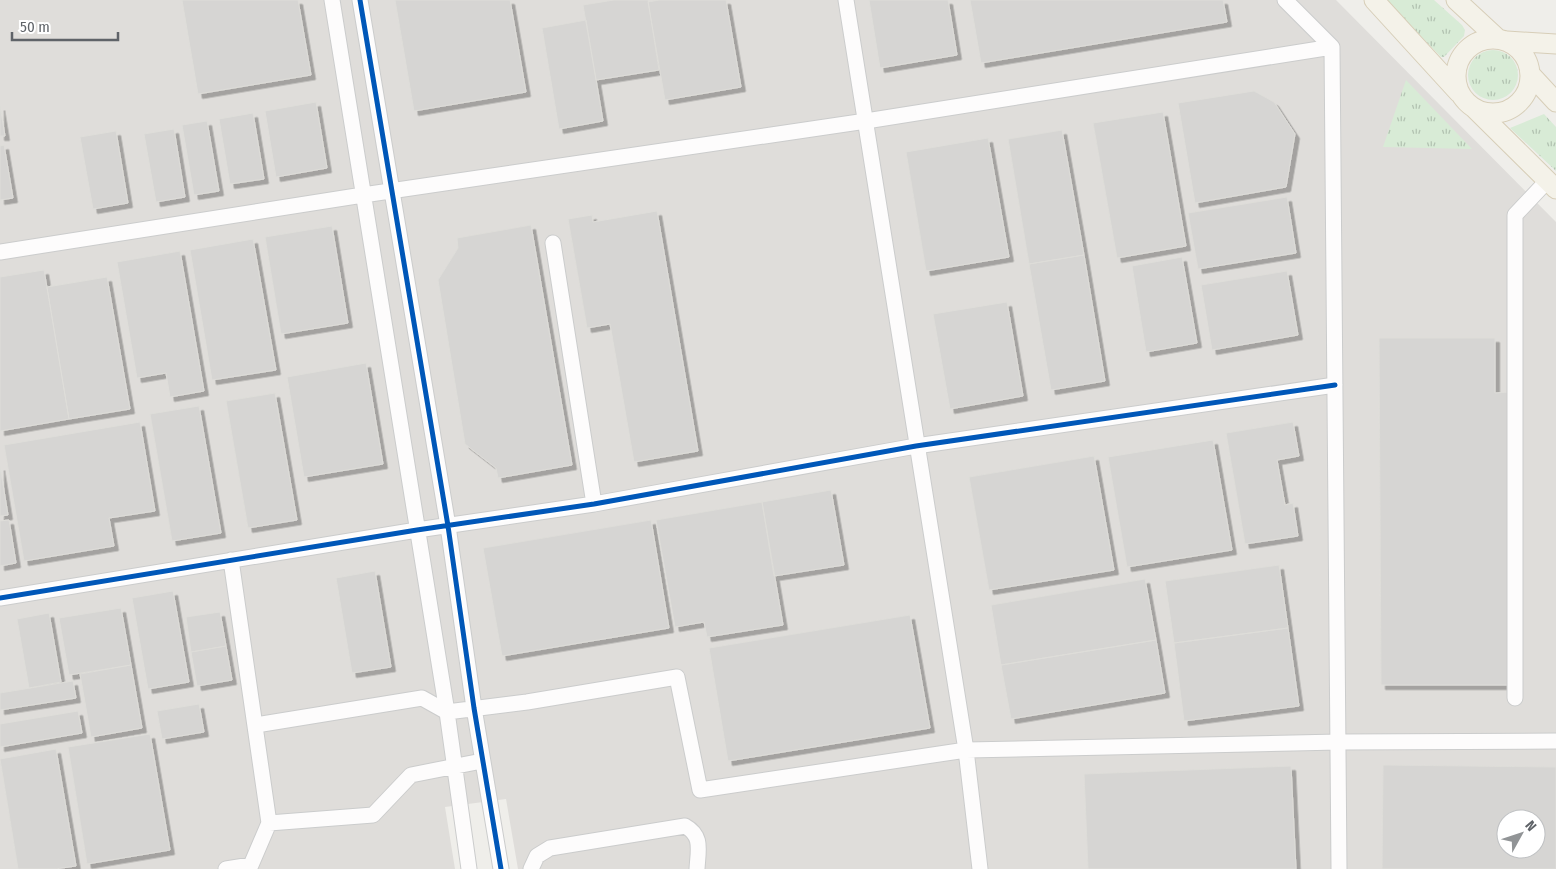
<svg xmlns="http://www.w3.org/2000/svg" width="1556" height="869" font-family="'Fira Sans Condensed',sans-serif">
  <defs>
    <pattern id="grass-tufts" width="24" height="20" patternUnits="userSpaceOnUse" patternTransform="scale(1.25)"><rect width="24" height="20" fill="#d8ebd6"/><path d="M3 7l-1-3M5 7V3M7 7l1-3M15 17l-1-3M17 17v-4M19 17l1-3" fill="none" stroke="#b2c2b1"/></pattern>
    <filter id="shadow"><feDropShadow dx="4.5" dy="4.5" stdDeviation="0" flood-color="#0004"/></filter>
  </defs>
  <rect width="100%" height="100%" fill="#efeeea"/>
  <path fill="#dfddda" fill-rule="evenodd" d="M0,0H1336L1556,222V869H518L506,799L445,807L455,869H0ZM1506,819H1536V849H1506Z"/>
  <path fill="url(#grass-tufts)" d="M1386,0H1434L1462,25L1465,30L1464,36L1444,57H1441Z
    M1468 75a25 25 0 1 1 50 0a25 25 0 1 1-50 0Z
    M1406,80L1472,149L1383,147Z
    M1544,114L1556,127V171L1510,128Z"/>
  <path fill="#d6d5d3" stroke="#deddd9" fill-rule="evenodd" filter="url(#shadow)" d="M182,0H298L311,75L198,94Z
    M395,0H510L526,92L414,111Z
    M614,0H648L659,70L596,80L583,5Z
    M659,0H726L741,87L665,100L648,2Z
    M869,0H948L957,55L880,68Z
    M970,0H1223L1227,22L981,63Z
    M586,20L603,121L559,129L542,28Z
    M1254,91L1274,102L1295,134L1286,187L1195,203L1178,103Z
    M316,102L327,168L276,177L265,111Z
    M0,106L5,136H0Z
    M1163,112L1186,246L1117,258L1093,123Z
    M253,113L264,179L230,184L219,119Z
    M207,121L219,191L194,195L182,125Z
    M174,129L185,197L156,202L144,134Z
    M1062,130L1084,255L1029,264L1008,139Z
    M116,131L128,203L93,209L80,137Z
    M988,138L1009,257L926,271L906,152Z
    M4,145L13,198L0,200V146Z
    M1287,197L1296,253L1198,269L1188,213Z
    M657,211L698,451L634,462L610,324L587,328L568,219L592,215L593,222Z
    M531,225L572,465L498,478L496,468L465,444L438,280L458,248L457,238Z
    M332,226L348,323L281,334L265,237Z
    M253,239L276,370L212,380L190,250Z
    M180,251L204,391L170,397L166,373L137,378L117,262Z
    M1084,255L1105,381L1051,390L1029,264Z
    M1182,257L1197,343L1146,352L1132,266Z
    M44,270L69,419L0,431V277Z
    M1287,271L1298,335L1212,350L1201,285Z
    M107,277L130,409L69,419L47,287Z
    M1007,302L1023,396L950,409L933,314Z
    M1379,338H1495V393L1510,392L1511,685H1381Z
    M366,363L383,464L304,477L287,377Z
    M275,393L297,520L248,528L226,401Z
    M199,406L221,533L172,541L150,414Z
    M140,422L155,511L109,518L114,546L24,561L4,445Z
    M1293,422L1299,456L1277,460L1285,505L1293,503L1298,536L1245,544L1226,433Z
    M1213,440L1232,550L1127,567L1108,457Z
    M1094,456L1114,570L989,590L969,477Z
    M0,466L8,515L0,516Z
    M831,490L844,565L774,576L762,502Z
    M762,502L783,625L707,637L704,622L675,627L656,520Z
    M9,520L16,563L0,566V521Z
    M651,520L669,628L502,656L483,548Z
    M1279,565L1288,628L1174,643L1165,581Z
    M375,571L391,667L352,673L336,578Z
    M1145,579L1156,640L1001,665L991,605Z
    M173,591L189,682L148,689L132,598Z
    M121,608L131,665L69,675L59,618Z
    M220,612L226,646L191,652L186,617Z
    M49,613L61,682L29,688L17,619Z
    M910,615L930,728L728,761L709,648Z
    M1288,628L1299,706L1184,721L1174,643Z
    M1156,640L1165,693L1011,719L1001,665Z
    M226,646L232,680L197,686L191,652Z
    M131,665L142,728L91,737L80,674Z
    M73,681L76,698L0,710V693Z
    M199,704L204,732L162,739L157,711Z
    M78,711L82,733L0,747V724Z
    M150,734L170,850L87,864L68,747Z
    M56,749L76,866L55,869H18L0,759Z
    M1383,765L1556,767V869H1382ZM1506,819H1536V849H1506Z
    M1291,766L1296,869H1088L1084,774Z"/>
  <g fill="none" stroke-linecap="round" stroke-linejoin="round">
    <defs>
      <path id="minor" d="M332,0L447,712L469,869
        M360,0L448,526L474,708L501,869
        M846,0L966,750L980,869
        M1285,0L1332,47L1339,869
        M553,243L594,504
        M0,252L363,195L866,121L1332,47
        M231,560L269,823L373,815L411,775L482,761
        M0,598L417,530L594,504L916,446L1335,385
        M1515,698V215L1547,181
        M256,725L422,698L447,712L527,702L677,677L700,790L966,750L1339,742L1556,741
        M226,869L251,865L269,823
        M531,869L537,856L550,848L685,826C703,836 698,850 697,869"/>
      <path id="major" d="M1374,0L1459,93
        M1456,0L1497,38
        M1456 76a37 37 0 1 1 74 0a37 37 0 1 1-74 0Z
        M1507,41L1556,44
        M1531,75L1556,102
        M1475,109L1556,189"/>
    </defs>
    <use href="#minor" stroke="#cbcccc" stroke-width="17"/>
    <use href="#major" stroke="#d7ceb8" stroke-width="21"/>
    <use href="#minor" stroke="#fdfcfc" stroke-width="15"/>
    <use href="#major" stroke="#f4f2e9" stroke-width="19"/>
    <defs>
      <path id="cycleway" d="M360,0L448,526L474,708L501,869
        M0,598L417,530L594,504L916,446L1335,385"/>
    </defs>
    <use href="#cycleway" stroke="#fff" stroke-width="8"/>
    <use href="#cycleway" stroke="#0057b8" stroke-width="5"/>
  </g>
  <g transform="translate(1521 834) rotate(50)"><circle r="24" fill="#ffffff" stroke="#bfc1c3"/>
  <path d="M0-4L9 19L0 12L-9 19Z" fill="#919496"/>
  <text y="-8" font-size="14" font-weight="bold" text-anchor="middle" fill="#5f6368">N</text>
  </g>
  <path d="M12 32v8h106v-8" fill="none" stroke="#5f6368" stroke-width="2.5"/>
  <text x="20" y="32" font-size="15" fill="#5f6368" stroke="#ffffff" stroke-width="4" paint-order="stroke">50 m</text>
</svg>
